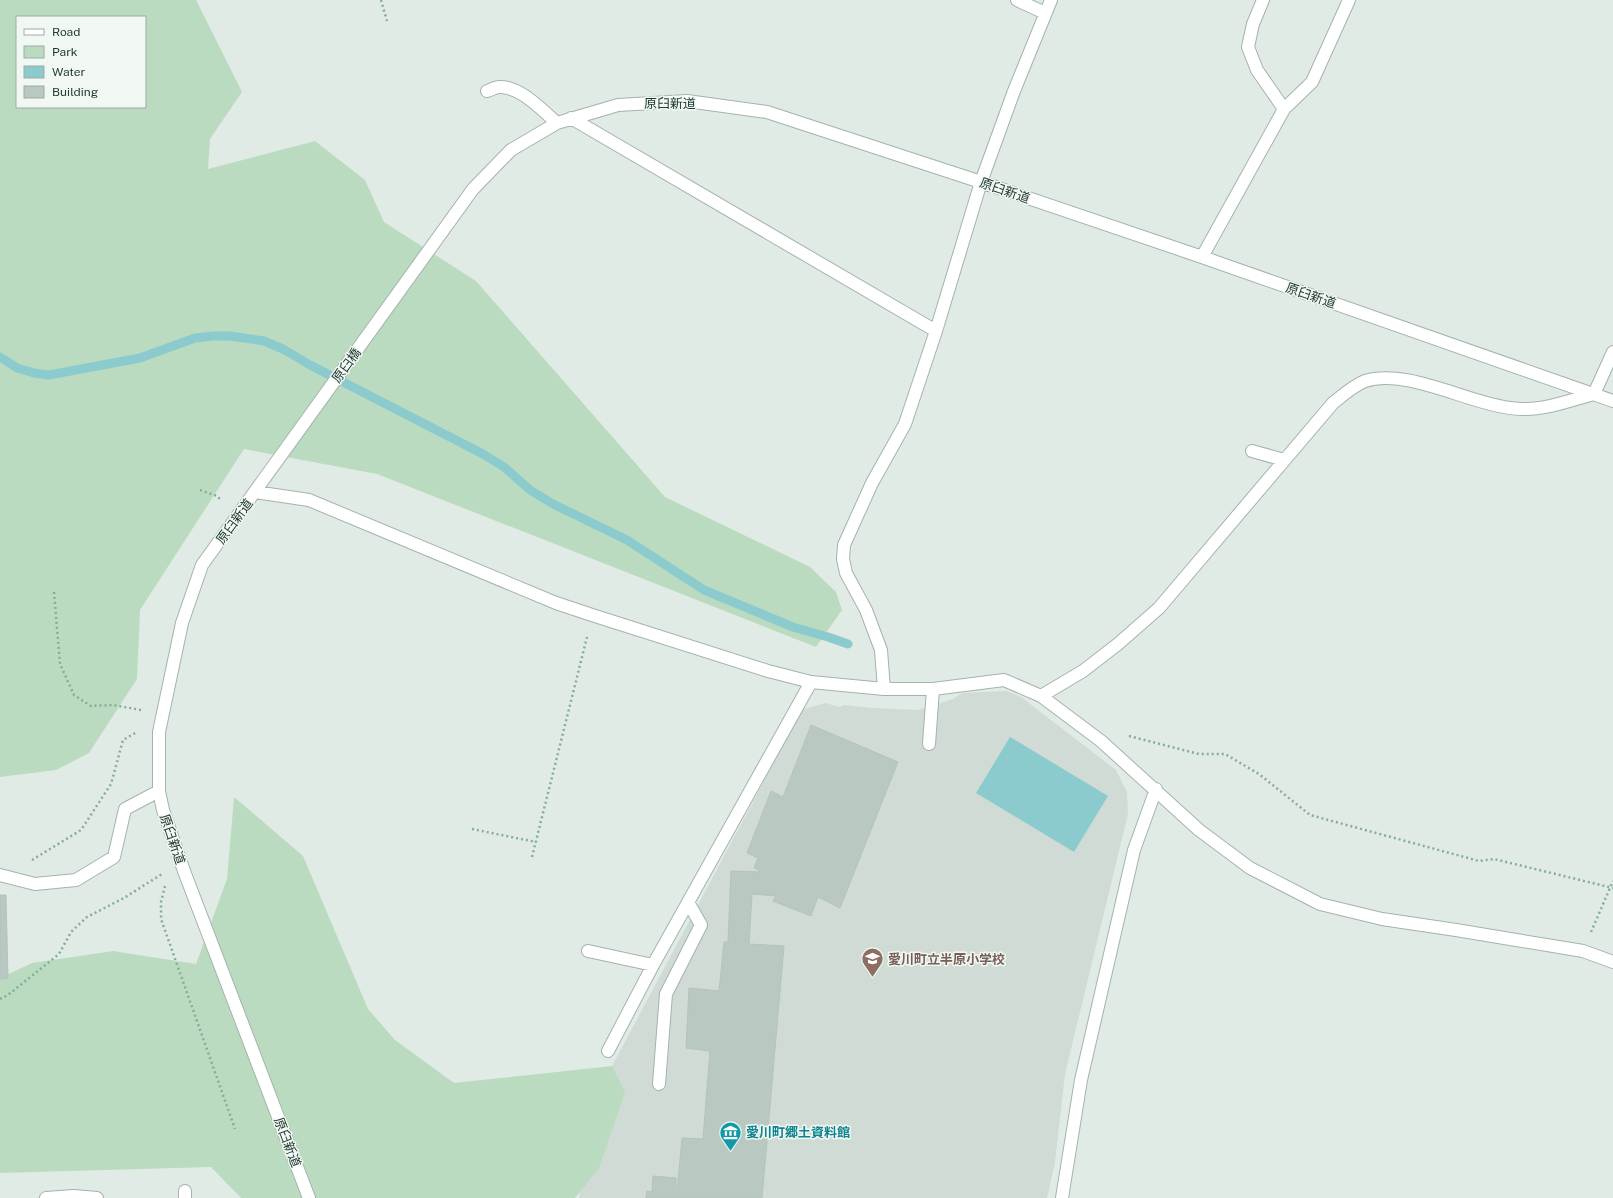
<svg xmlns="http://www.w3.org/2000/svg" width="1613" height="1198" font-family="'Public Sans','Noto Sans JP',sans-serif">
  <rect width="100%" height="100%" fill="#e1ebe5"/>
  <path fill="#cfdbd4" d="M1007,691L1021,697L1116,770L1127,792L1128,814L1065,1074L1055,1162L1047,1198H579L591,1120L612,1066L802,710L825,703L840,707L844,705L873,708L918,710L953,699L962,693Z"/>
  <path fill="#bbdbc0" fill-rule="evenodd" d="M0,0H196L242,92L210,139L208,169L315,141L365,180L384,222L476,281L665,497L810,567L836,592L842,610L816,647L377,474L244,449L140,610L137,679L89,753L56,770L0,777ZM17,17H145V107H17Z
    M234,797L303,856L368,1009L395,1040L454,1083L612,1066L625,1092L599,1168L575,1198H241L211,1167L0,1173V978L32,963L113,951L196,964L227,879Z"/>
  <path fill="#8bcbce" d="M1010,737L1108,796L1074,852L976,793Z"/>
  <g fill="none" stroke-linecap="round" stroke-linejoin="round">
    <path stroke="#8bcbce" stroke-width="9" d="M0,357L17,368L34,373L49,375L140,358L195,338L213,336H230L264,341L283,349L310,365L483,454L504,467L530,490L553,504L627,540L704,590L793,627L828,637L848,644"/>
  </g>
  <path fill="#b9c8c1" stroke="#b4c4bb" d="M811,725L898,762L840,908L818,897L811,916L773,901L776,896L752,894L749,944L784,946L762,1198H646L647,1191L652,1192L653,1176L676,1178V1193H677L682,1138L703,1139L710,1051L686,1048L689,988L719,991L724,942H728L731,871L759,872V870L754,868L758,858L747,853L771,791L783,797Z
    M0,895H6L8,978L0,979Z"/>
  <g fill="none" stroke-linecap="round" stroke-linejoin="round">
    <defs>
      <path id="minor" d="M1017,0L1045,13
        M1263,0L1253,24L1248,47L1257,70L1284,109
        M487,91C491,90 495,87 499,87C520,86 542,110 557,123
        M571,118L936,331
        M1202,257L1284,109L1312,82L1349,0
        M1252,451L1284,460
        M255,492L309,500L556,603L592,615L768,671L811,682L884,689H933L1004,680L1041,696L1101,741L1199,830L1250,868L1320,904L1382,919L1456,930L1583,951L1613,962
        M884,689L881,650L866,610L846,573L843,559L844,545L872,483L905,424L936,331L981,182L1014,91L1051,0
        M1041,696L1083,671L1118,644L1159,608L1333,403C1343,395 1353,386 1365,381C1409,367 1475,408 1522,409C1546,410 1571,400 1594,394L1613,352
        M929,744L933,689
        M0,875L35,884L76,880L114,857L125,809L159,791
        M588,951L653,965
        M608,1051L653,965L811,682
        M659,1084L666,994L701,925L688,902
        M185,1191V1198
        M46,1198L74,1196L97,1198
        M309,1198L184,871L163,810L159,791V732L182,623L202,565L473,189L511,150L557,123L618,105L687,101L767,112L981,182L1202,257L1613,401
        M1062,1198L1081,1080L1134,850L1156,789"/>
    </defs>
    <use href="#minor" stroke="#a4b3ab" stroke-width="14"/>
    <path stroke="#83ad9b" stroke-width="2.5" stroke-dasharray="2 3" stroke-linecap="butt" d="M381,0L387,21
      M200,490L217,496L221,500
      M54,592L60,664L74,695L91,706L113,705L141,710
      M1129,736L1199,754H1225L1259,774L1310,815L1479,861L1494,859L1613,888
      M472,829L536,842
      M532,857L587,637
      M32,860L81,830L111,784L123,740L137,732
      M165,886L161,902V919L235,1129
      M1591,932L1613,881
      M0,999L8,995L59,954L71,932L87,917L124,898L162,874"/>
    <use href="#minor" stroke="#fff" stroke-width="12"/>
  </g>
  <defs>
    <symbol id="school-pin" viewBox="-11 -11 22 30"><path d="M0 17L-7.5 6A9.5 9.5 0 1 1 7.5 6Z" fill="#8d6e63" stroke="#f1f8f4"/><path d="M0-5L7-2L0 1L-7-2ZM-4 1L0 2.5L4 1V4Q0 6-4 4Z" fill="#fff"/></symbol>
    <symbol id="museum-pin" viewBox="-11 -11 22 30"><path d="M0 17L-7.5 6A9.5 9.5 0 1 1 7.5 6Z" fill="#0f9aa8" stroke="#f1f8f4"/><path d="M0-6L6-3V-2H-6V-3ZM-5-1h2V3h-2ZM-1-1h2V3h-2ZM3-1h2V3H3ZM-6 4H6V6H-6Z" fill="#fff"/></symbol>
  </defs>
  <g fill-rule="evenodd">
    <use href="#school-pin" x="860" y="946" width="25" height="34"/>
    <use href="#museum-pin" x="718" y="1120" width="25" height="34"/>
  </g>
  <g text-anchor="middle" stroke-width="3" stroke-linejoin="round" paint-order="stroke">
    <g font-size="13" fill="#223b31" stroke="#f1f8f4">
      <text x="670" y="108">原臼新道</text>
      <text transform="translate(1005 190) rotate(19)" y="5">原臼新道</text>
      <text transform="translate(1311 295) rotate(19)" y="5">原臼新道</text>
      <text transform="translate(346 365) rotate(-54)" y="5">原臼橋</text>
      <text transform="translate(234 521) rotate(-54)" y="5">原臼新道</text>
      <text transform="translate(173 839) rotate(71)" y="5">原臼新道</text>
      <text transform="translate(288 1142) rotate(69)" y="5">原臼新道</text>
    </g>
    <g font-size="13" font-weight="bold" fill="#785e54" stroke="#f1f8f4" text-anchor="start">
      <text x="888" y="964">愛川町立半原小学校</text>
    </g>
    <g font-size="13" font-weight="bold" fill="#0d838f" stroke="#f1f8f4" text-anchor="start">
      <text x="746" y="1137">愛川町郷土資料館</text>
    </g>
  </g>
  <rect x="16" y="16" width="130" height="92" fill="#f1f8f4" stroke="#9eaca6"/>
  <rect x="24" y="29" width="20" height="6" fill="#ffffff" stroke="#9eaca6"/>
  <text x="52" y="36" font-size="12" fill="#223b31">Road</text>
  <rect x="24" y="46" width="20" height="12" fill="#bbdbc0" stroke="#9eaca6"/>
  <text x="52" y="56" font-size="12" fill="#223b31">Park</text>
  <rect x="24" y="66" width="20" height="12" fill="#8bcbce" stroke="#9eaca6"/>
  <text x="52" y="76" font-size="12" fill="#223b31">Water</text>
  <rect x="24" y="86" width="20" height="12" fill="#b9c8c1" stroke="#9eaca6"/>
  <text x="52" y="96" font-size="12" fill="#223b31">Building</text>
</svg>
